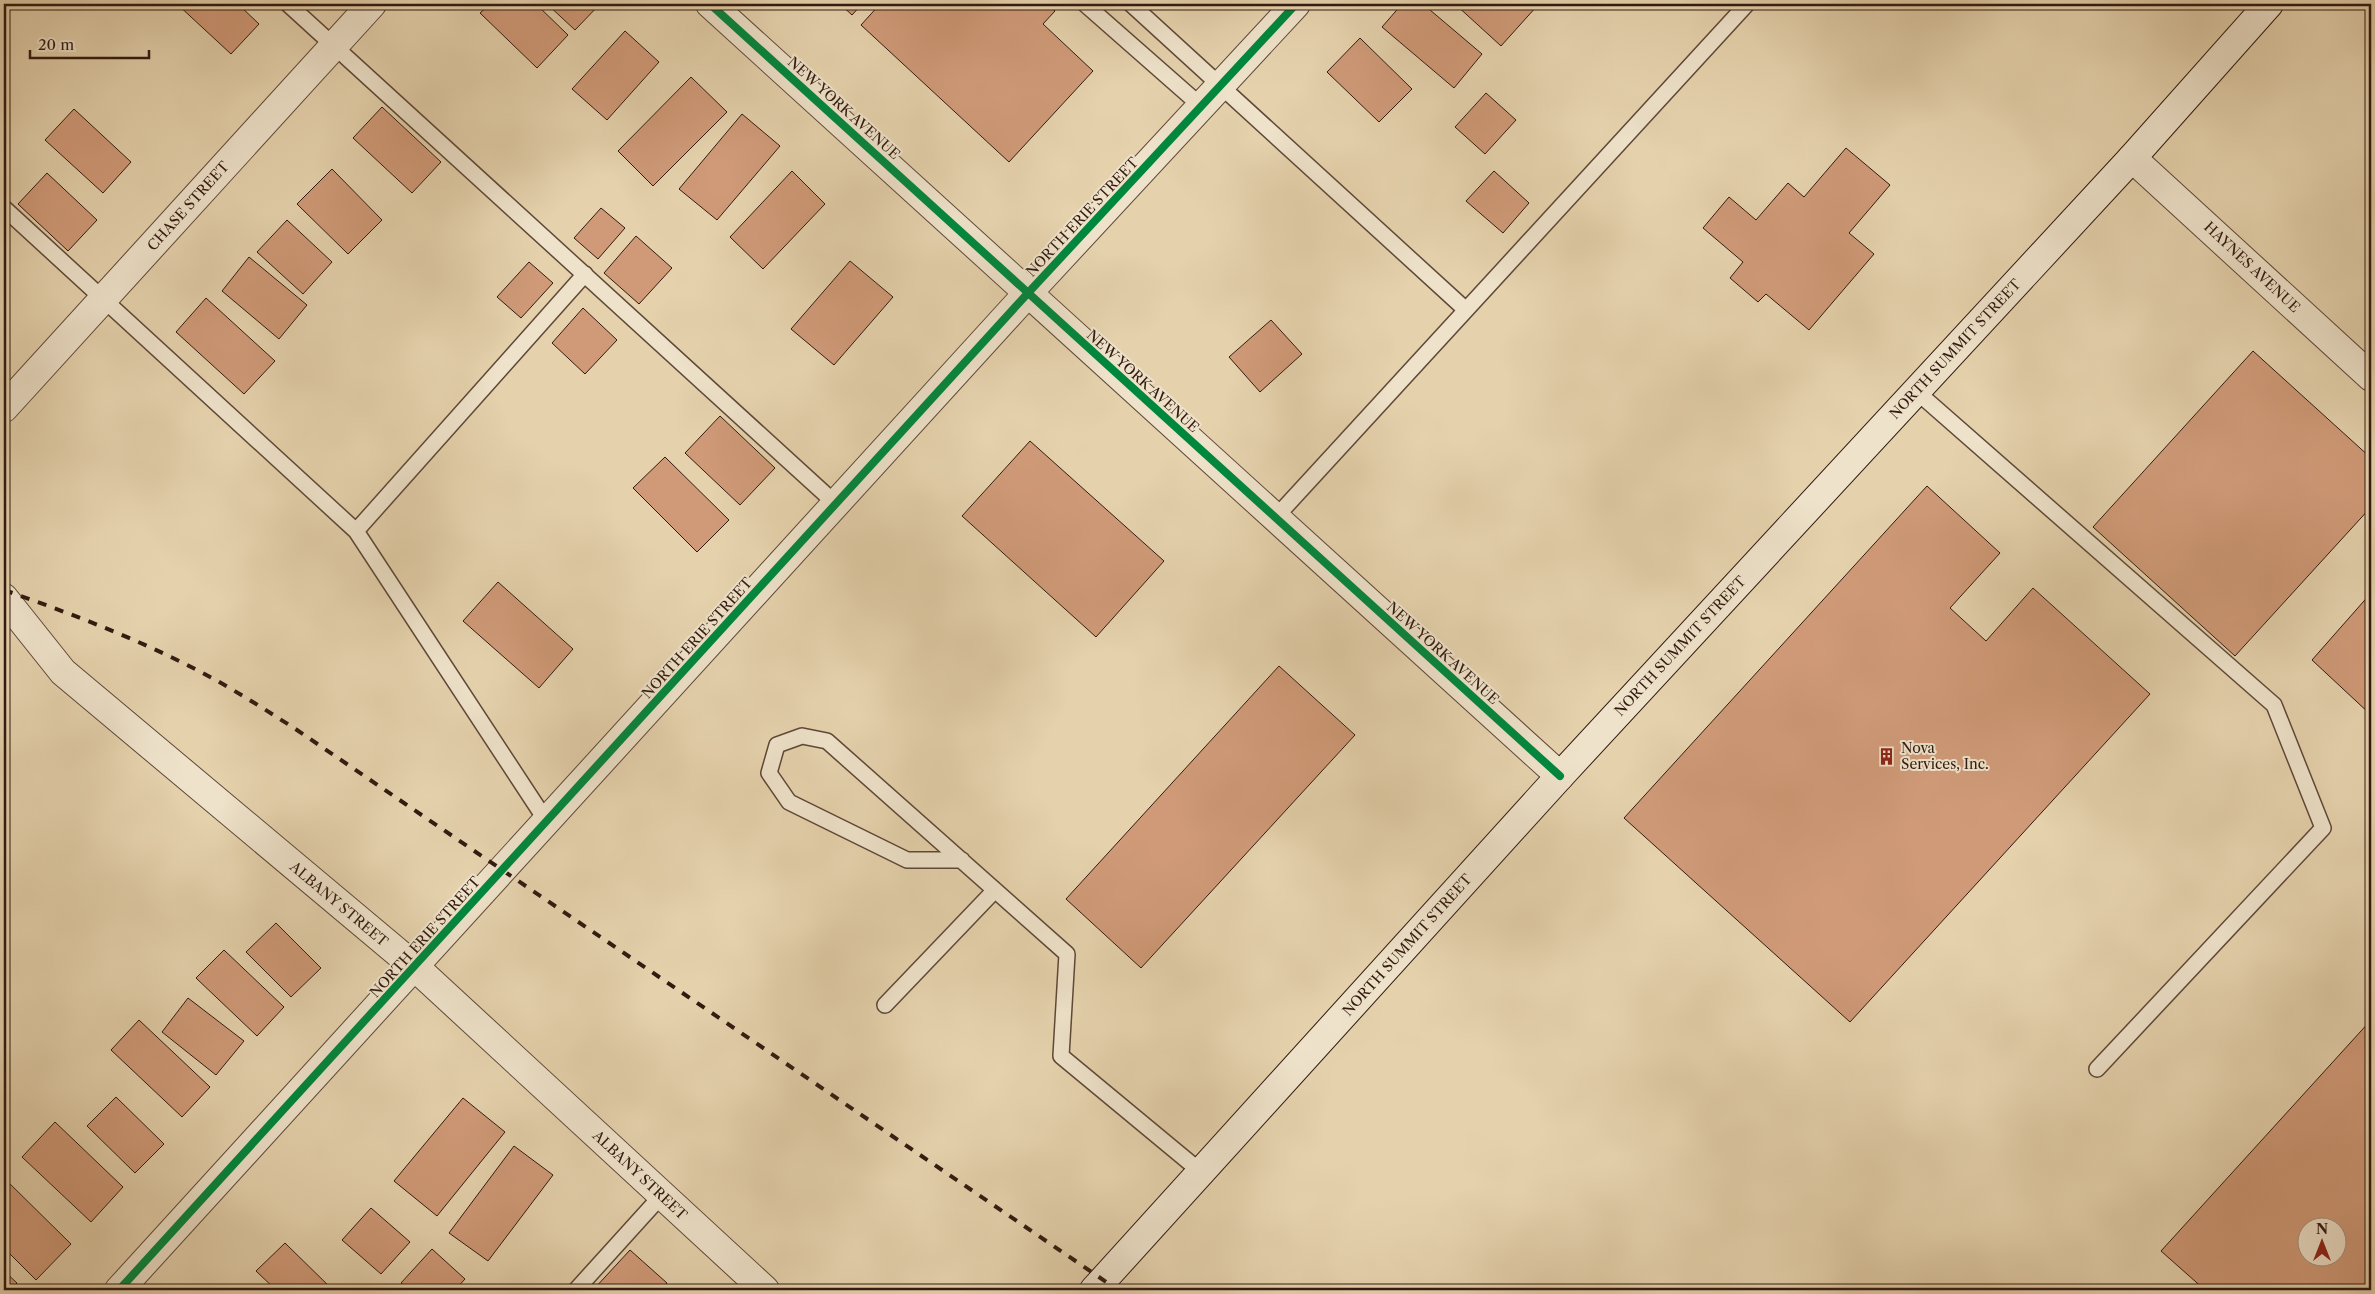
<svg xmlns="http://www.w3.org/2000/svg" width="2375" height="1294" font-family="'Libre Caslon Text',serif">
  <rect width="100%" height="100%" fill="#e5d2ad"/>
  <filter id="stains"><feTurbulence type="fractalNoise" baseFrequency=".004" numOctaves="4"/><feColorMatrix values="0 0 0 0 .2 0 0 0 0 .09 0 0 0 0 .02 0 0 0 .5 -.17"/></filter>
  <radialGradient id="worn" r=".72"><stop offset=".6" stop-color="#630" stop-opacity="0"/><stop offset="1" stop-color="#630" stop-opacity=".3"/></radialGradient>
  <path fill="#d09a78" stroke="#321a10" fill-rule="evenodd" d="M177,4H238L259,24L231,54Z
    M490,4H536L568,35L537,68L480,13Z
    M547,4H600L575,30Z
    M840,4H862L852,15Z
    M880,4H1047L1055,11L1043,24L1093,71L1009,162L861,25Z
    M1402,4H1423L1482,54L1454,88L1382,27Z
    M1455,4H1534L1537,6L1501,46Z
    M625,31L659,62L607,120L572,89Z
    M1360,38L1412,89L1379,122L1327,72Z
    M691,77L727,112L653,186L618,151Z
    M1486,93L1516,120L1485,154L1455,127Z
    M382,107L441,162L412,193L353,138Z
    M74,109L131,162L103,193L45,140Z
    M742,114L780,146L717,220L679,189Z
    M1846,148L1890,185L1849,233L1874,254L1809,330L1766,294L1758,302L1730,278L1743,262L1703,228L1729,197L1756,220L1788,183L1804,197Z
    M332,169L382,220L348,254L297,204Z
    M792,171L825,204L763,269L730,237Z
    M1494,171L1529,203L1503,233L1466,201Z
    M47,173L97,220L68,251L18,204Z
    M601,208L625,228L598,259L574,238Z
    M287,220L332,262L303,294L257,252Z
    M636,236L672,268L639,304L604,273Z
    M249,257L307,305L279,339L222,291Z
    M850,261L893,297L834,365L791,329Z
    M529,262L553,283L521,318L497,297Z
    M206,298L275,361L244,394L176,332Z
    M583,308L617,340L585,374L552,343Z
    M1271,320L1302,354L1260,392L1229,357Z
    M2253,351L2371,458V507L2235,656L2093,527Z
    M720,416L775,468L740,505L685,453Z
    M1030,441L1164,561L1096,637L962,516Z
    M665,457L729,520L697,552L633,488Z
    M1927,486L2000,553L1950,608L1986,641L2033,588L2150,694L1850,1022L1624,818Z
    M498,582L573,649L539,688L463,621Z
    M2371,593V715L2312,660Z
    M1279,666L1355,735L1141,968L1066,899Z
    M276,923L321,968L291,997L246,952Z
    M224,950L284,1007L257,1036L196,978Z
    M188,998L244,1041L216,1075L162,1032Z
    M139,1020L210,1087L182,1117L111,1050Z
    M2371,1020V1290H2205L2161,1251ZM2308,1226H2338V1256H2308Z
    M116,1097L164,1144L135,1173L87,1126Z
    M463,1098L505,1132L437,1216L394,1181Z
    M55,1122L123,1187L91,1222L22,1157Z
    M514,1146L553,1175L488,1261L449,1233Z
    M4,1178L71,1244L36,1280L4,1248Z
    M371,1208L410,1242L381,1274L342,1240Z
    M285,1243L333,1290H276L256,1271Z
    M432,1249L465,1279L455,1290H410L401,1283Z
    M630,1250L667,1283L660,1290H593Z
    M4,1271L17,1283L10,1290H4Z"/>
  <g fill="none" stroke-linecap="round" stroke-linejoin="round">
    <defs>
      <path id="service" d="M288,4L836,504
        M1085,4L1201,106
        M1131,4L1466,310
        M4,208L356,531L585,274
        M1916,391L2274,705L2323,828L2097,1069
        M1275,518L1747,4
        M356,531L547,822
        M962,860H907L789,802L769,773L777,745L802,736L827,741L1067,954L1061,1056L1201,1172
        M885,1005L995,890
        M576,1290L662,1195"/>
      <path id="minor" d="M2132,158L2371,377
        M4,408L372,4
        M4,598L63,672L415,967L765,1290
        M119,1290L1028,293L1296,4"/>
      <path id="tertiary" d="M710,4L1560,776"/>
      <path id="secondary" d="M1094,1290L1560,776L2132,158L2269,4"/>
    </defs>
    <use href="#service" stroke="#5f4837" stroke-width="18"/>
    <use href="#minor" stroke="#5f4837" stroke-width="30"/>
    <use href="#tertiary" stroke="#5f4837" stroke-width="30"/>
    <use href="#secondary" stroke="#321a10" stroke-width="30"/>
    <use href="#service" stroke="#eee2ca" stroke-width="15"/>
    <use href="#minor" stroke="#eee2ca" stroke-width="28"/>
    <use href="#tertiary" stroke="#eee2ca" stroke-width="28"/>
    <use href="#secondary" stroke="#eee2ca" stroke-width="28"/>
    <path stroke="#321a10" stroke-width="4" stroke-dasharray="9 9" stroke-linecap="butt" d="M4,590C75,615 146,642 212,678C241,694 269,712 297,730L1118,1290"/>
    <defs>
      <path id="cycleway" d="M710,4L1560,776
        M119,1290L1028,293L1296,4"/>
    </defs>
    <use href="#cycleway" stroke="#eee2ca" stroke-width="11"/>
    <use href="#cycleway" stroke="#00873e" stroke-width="8"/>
  </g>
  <defs>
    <symbol id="building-bare" viewBox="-9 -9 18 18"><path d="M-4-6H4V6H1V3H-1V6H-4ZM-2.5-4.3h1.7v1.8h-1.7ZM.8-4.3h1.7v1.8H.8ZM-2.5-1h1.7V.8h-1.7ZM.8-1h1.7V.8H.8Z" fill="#8f2418" stroke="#eee2ca" stroke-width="2.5" paint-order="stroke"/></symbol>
  </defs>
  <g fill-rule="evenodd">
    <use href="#building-bare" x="1874" y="744" width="25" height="25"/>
  </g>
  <g text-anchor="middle" stroke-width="4" stroke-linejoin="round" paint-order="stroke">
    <g font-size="14" fill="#321a10" stroke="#eee2ca">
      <text transform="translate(844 108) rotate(42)" y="5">NEW YORK AVENUE</text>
      <text transform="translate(188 206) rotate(-48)" y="5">CHASE STREET</text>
      <text transform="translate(1082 217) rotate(-47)" y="5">NORTH ERIE STREET</text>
      <text transform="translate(2252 267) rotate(43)" y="5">HAYNES AVENUE</text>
      <text transform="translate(1955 349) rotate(-47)" y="5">NORTH SUMMIT STREET</text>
      <text transform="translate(1143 381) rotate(42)" y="5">NEW YORK AVENUE</text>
      <text transform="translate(697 638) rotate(-48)" y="5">NORTH ERIE STREET</text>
      <text transform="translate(1680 646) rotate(-47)" y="5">NORTH SUMMIT STREET</text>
      <text transform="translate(1443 653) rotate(42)" y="5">NEW YORK AVENUE</text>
      <text transform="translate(339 904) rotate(40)" y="5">ALBANY STREET</text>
      <text transform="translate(425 937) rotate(-48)" y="5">NORTH ERIE STREET</text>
      <text transform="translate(1407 945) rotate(-48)" y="5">NORTH SUMMIT STREET</text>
      <text transform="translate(640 1175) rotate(43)" y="5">ALBANY STREET</text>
    </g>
    <g font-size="14" fill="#321a10" stroke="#eee2ca" text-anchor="start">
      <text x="1901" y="753">Nova<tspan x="1901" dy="16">Services, Inc.</tspan></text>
    </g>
  </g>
  <rect width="2375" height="1294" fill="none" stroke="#e5d2ad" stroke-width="20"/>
  <rect x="5" y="5" width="2365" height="1284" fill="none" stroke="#321a10" stroke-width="2.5"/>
  <rect x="10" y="10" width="2355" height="1274" fill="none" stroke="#321a10"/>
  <g transform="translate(2322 1242)"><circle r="24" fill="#eee2ca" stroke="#a39280"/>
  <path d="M0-4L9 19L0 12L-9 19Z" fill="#8f2418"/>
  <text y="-8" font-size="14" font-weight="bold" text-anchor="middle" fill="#321a10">N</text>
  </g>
  <path d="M30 50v8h119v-8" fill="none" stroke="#321a10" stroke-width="2.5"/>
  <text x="38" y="50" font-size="15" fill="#321a10" stroke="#eee2ca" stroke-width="4" paint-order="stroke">20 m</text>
  <rect width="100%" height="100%" filter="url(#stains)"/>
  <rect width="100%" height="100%" fill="url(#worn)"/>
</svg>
